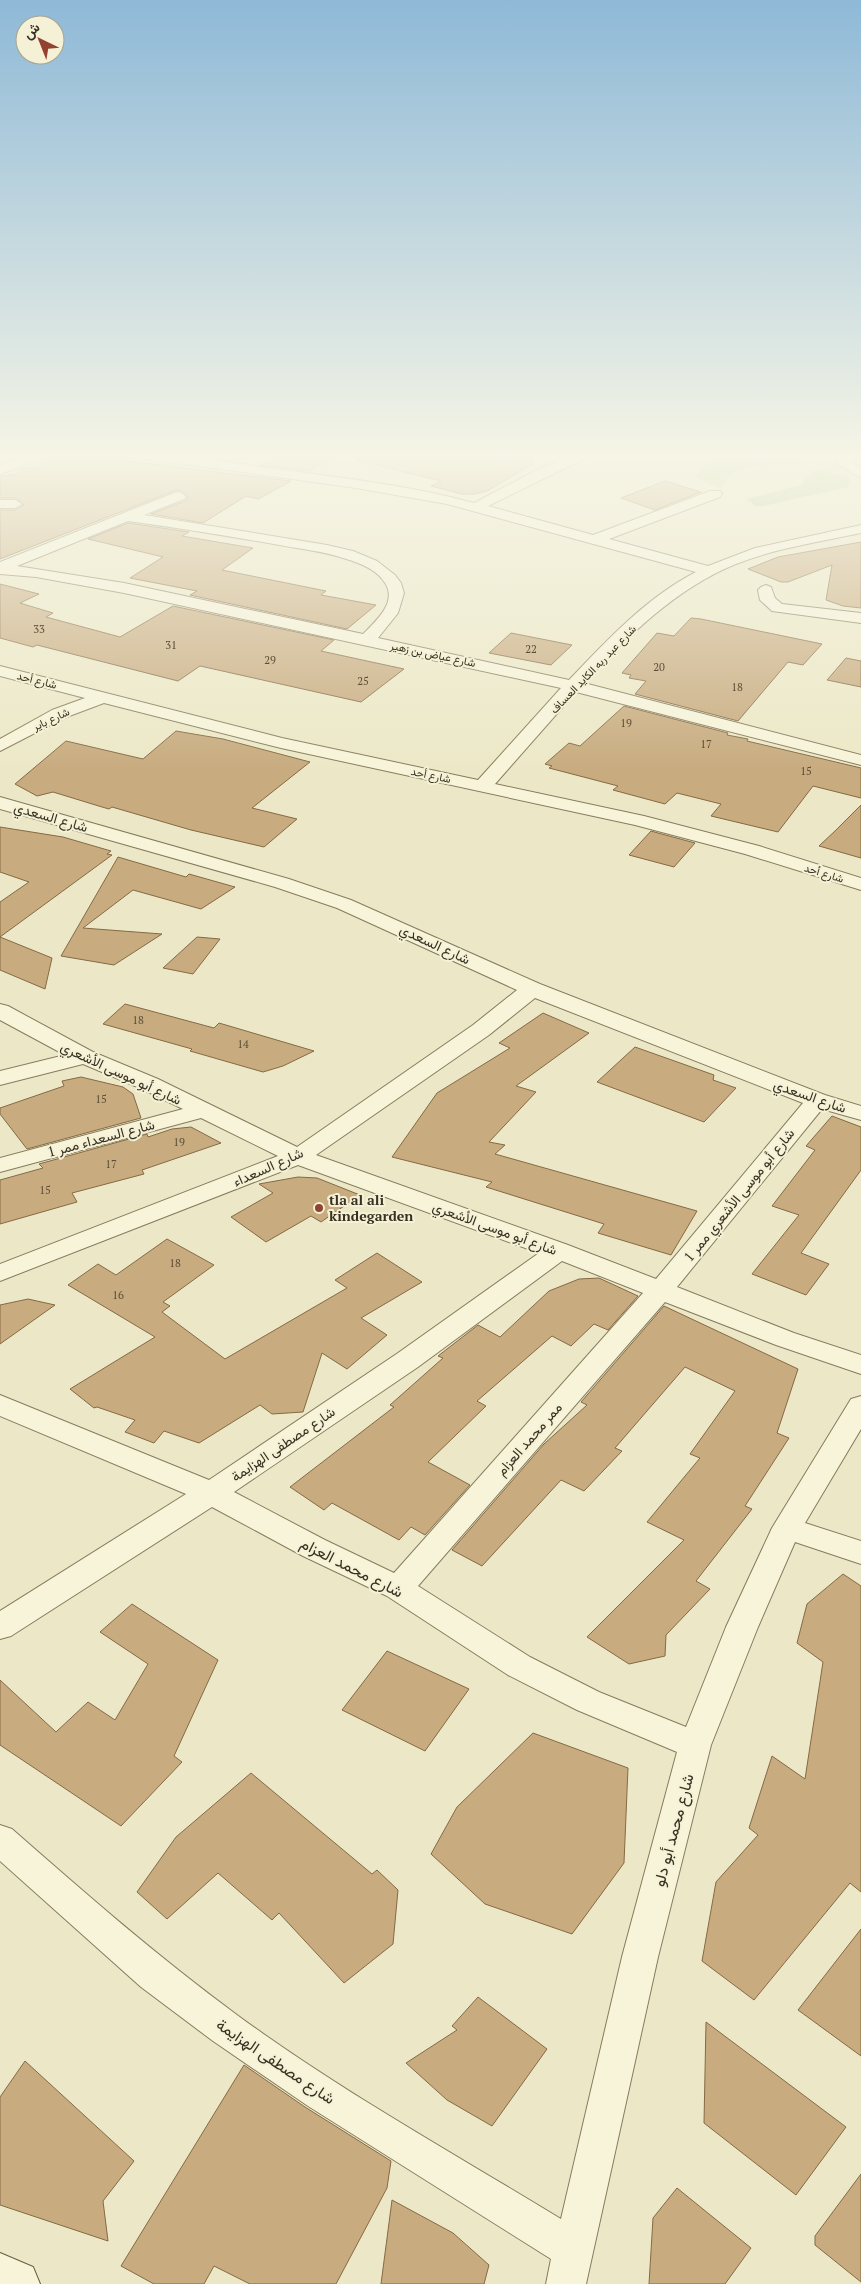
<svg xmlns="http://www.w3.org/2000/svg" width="861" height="2284" font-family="'PT Serif',Vazirmatn,serif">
  <rect width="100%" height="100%" fill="#ece8c7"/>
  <path fill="#bbca9b" d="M736,452H773L803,463C785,464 744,462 730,476C726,479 724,485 721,489L695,477L700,469Z
    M819,469L850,478L848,487L763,506H755L746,499L802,485L805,477Z"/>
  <path fill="#c8ab7f" stroke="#856a44" d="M69,452H93L124,457L120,460L291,481L258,499L246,496L203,523L151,514L185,501L188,497L180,490L174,491L0,559V510H15L24,505L16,498H0V476L17,474L23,468H36L59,454Z
    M293,452H344L309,471L261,465Z
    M357,452H545L528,461L534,463L487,491L475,494H462L431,486L441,481L356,460Z
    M665,481L701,492L655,510L621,498Z
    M128,523L189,532L182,536L253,548L222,570L326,591L321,595L376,605L347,629L190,595L197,591L130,578L163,557L88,539Z
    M861,542V608L843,606L826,600L832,565L788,582H781L748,569L778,557Z
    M0,584L39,594L20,603L53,613L46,617L120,637L173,606L334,640L321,651L404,669L361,702L200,666L178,681L37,645L33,647L0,638Z
    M691,618L701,619L822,644L803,665L788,662L738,721L635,694L646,681L629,678L631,675L622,673L657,633L674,636Z
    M511,633L572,645L551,665L489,653Z
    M846,658L861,661V687L827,680Z
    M624,706L728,733L727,735L748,739L747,741L861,768V798L813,786L778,832L711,816L721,804L677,793L665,804L613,790L618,786L549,768L552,766L545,764L569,743L580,746Z
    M176,731L223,739L310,762L252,808L297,819L264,847L191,830L112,807L109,809L102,807L53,792L37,796L15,784L66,741L143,759Z
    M861,805V858L819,846L836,830Z
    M0,827L63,837L111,851L107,854L112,855L0,937L52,958L45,989L0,970V902L29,882L0,872Z
    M651,831L658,833L695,843L674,867L629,855Z
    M118,857L186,877L189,874L235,887L201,909L133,890L83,928L162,934L114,965L61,956Z
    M197,937L220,939L193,974L163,968Z
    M125,1004L214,1028L219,1023L314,1051L283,1066L263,1072L190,1051L192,1049L103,1024Z
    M543,1013L589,1033L516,1086L536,1092L489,1142L505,1145L495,1154L697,1211L671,1255L598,1233L604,1224L486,1187L492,1182L392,1157L437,1093L510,1048L499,1043Z
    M635,1047L714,1075L713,1080L736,1088L704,1122L597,1082Z
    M81,1077L123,1087L133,1094L141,1118L27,1149L0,1114V1108L64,1086L62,1081Z
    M832,1116L861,1127V1170L801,1253L829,1264L806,1295L752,1274L799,1215L772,1206L815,1150L806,1146Z
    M191,1127L221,1143L142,1170L144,1174L72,1193L77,1202L0,1224V1180L43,1168L39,1164L147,1134L148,1137L172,1129Z
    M298,1177L317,1178L360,1195L321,1222L311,1216L266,1242L231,1217L273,1193L259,1184Z
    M167,1239L214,1265L163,1302L170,1306L162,1312L225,1359L347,1288L335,1280L377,1253L422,1282L361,1318L387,1335L347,1369L322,1353L303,1412L272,1414L260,1405L199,1443L164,1431L154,1443L125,1432L135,1420L97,1407L94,1408L70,1389L155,1337L68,1285L98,1264L116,1275Z
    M599,1278L638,1296L608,1330L594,1324L571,1346L552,1336L477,1401L486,1406L428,1462L470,1485L425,1535L411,1527L399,1540L332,1503L324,1510L290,1487L394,1407L390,1405L443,1358L438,1356L478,1325L500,1337L549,1291L579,1279Z
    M28,1299L55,1305L0,1344V1305Z
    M664,1306L798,1369L777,1433L789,1438L745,1506L752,1509L696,1581L710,1589L666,1635L665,1656L629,1664L587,1637L684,1540L647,1522L700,1458L690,1454L735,1391L685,1367L615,1448L622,1451L584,1491L561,1480L482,1566L452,1550L544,1444L587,1405L581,1402Z
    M843,1574L861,1586V1892L850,1883L754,2000L702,1961L716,1882L758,1835L749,1828L772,1756L805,1779L823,1662L797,1643L807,1604Z
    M132,1604L218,1660L174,1756L182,1762L121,1826L0,1745V1680L56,1732L88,1702L115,1720L148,1664L100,1632Z
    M387,1651L469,1689L425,1751L342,1710Z
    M533,1733L628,1768L624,1863L572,1934L485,1904L431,1854L457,1807Z
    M251,1773L372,1874L377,1870L398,1890L393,1944L344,1983L279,1913L272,1920L218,1873L167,1919L137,1892L176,1837Z
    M861,1929V2056L798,2010Z
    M478,1997L547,2049L492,2126L447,2100L406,2063L457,2030L452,2026Z
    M706,2022L846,2127L796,2195L704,2123Z
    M25,2061L134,2161L103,2201L108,2241L0,2205V2097Z
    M244,2065L305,2107L391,2161L387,2188L336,2284H250L214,2266L204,2284H154L121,2266Z
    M861,2174V2282L815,2245V2236Z
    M677,2188L751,2248L725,2284H649L653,2218Z
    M392,2200L453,2233L489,2265L484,2284H381Z"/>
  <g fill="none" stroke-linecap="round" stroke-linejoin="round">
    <defs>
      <path id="street" d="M35,452H55L53,455L0,474V465Z
        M119,452C174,452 228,462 282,470C346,478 411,486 474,503L535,471L579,452H598L488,506L593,535L710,491H720L722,494L720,497L609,539L708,566L755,548L861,525V533C819,542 776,548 736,564C676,588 627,637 584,683L861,755V765L576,692L495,784L644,816L759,846L861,878V890L745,854L635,825L281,748L104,703L64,718L0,751V739L52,710L85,698L0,676V666L282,738L478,780L561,688L124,593L36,577L0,574V562L174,493L179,492L186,496L184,499L144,515L327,545L353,551L377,561L395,575L401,583L404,593L398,613L378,638L569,680C606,641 647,597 696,572L447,504L356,488L126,456ZM128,521C179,528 229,536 279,545C301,549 322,551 343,558C357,562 377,569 385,583C398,602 375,622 363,634L124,583L17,566Z
        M845,452H861L851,462L861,468V478L837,464L838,458Z
        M0,500H15L22,504L15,508H0Z
        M766,585L771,587L775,598L782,604L861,613V623L772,611L760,600L758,590L761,587Z
        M0,797L289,879L351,900L540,984L825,1095L861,1106V1120L822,1109L677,1287L794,1333L861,1355V1374L776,1345L665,1302L418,1586L530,1657L599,1692L686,1727L726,1627L772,1528L851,1399L861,1396V1429L805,1523L861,1541V1564L795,1542L758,1627L711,1745L658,1957L586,2284H546L551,2259L308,2106L213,2041L141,1987L0,1861V1825L12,1829C86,1894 158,1957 237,2015C339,2090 453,2153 561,2219L622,1957L677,1752L577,1710L508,1675L387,1596L303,1556L212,1507L11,1636L0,1639V1611L186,1494L0,1416V1395L209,1480L398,1353L539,1253L298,1165L0,1281V1264L278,1156L201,1118L0,1172V1158L183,1109L142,1089L83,1064L0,1085V1071L65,1055L0,1020V1004L8,1006L93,1052L158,1079L297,1147L473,1025L517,990L337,908L275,887L0,809ZM535,998L803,1103L656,1279L568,1245L316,1155L489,1035ZM562,1261L643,1293L394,1573L325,1540L234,1492L418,1367Z"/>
      <path id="secondary" d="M0,2253L33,2267L40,2284H0Z"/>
    </defs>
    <use href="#street" stroke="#877b5d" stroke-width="2"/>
    <use href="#secondary" stroke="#695c40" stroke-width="2"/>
    <use href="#street" fill="#f7f4da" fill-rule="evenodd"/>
    <use href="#secondary" fill="#f7f4da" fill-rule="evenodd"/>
  </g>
  <linearGradient id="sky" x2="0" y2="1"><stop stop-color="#8eb9d7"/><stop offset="0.59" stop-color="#f6f5e6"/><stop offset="1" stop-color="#f6f5e6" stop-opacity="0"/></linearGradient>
  <rect width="861" height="772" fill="url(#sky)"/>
  <circle fill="#934230" stroke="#f4f1d6" stroke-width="2" cx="319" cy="1208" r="5"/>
  <g text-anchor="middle" stroke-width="4" stroke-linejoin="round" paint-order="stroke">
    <g font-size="11" fill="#5c4f38">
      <text x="39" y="633">33</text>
      <text x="171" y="649">31</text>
      <text x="531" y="653">22</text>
      <text x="270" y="664">29</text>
      <text x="659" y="671">20</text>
      <text x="363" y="685">25</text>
      <text x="737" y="691">18</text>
      <text x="626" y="727">19</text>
      <text x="706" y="748">17</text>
      <text x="806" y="775">15</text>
      <text x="138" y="1024">18</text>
      <text x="243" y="1048">14</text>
      <text x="101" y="1103">15</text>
      <text x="179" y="1146">19</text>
      <text x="111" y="1168">17</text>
      <text x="45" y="1194">15</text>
      <text x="175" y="1267">18</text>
      <text x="118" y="1299">16</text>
    </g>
    <g font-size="11" fill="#383020" stroke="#f4f1d6">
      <text transform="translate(433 654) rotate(12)" y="4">شارع عياض بن زهير</text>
      <text transform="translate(593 669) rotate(-46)" y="4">شارع عبد ربه الكايد العساف</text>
      <text transform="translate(37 680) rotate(14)" y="4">شارع أحد</text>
      <text transform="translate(51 719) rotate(-25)" y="4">شارع باير</text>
      <text transform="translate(431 775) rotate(12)" y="4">شارع أحد</text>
      <text transform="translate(824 873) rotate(17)" y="4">شارع أحد</text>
    </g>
    <g font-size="14" fill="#383020" stroke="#f4f1d6">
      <text transform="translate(51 817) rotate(16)" y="5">شارع السعدي</text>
      <text transform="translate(435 944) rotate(25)" y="5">شارع السعدي</text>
      <text transform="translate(121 1073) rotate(25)" y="5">شارع أبو موسى الأشعري</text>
      <text transform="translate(810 1096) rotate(19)" y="5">شارع السعدي</text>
      <text transform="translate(101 1138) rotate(-15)" y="5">شارع السعداء ممر 1</text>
      <text transform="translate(268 1167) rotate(-24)" y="5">شارع السعداء</text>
      <text transform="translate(739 1195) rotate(-51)" y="5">شارع أبو موسى الأشعري ممر 1</text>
      <text transform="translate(495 1228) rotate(20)" y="5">شارع أبو موسى الأشعري</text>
      <text transform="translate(529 1439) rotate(-49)" y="5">ممر محمد العزام</text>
      <text transform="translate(283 1444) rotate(-34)" y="5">شارع مصطفى الهزايمة</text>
    </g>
    <g font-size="14" font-weight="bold" fill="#383020" stroke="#f4f1d6" text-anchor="start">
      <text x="329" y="1205">tla al ali<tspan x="329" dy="16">kindegarden</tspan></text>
    </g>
    <g font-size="16" fill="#383020" stroke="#f4f1d6">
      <text transform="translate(352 1567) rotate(27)" y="6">شارع محمد العزام</text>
      <text transform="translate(673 1830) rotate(-75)" y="6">شارع محمد أبو دلو</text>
      <text transform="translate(276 2061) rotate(34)" y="6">شارع مصطفى الهزايمة</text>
    </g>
  </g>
  <g transform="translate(40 40) rotate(317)"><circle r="24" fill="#f4f1d6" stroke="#a9a48d"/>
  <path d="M0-4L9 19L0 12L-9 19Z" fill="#934230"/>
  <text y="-8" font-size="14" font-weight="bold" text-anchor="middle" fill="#383020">ش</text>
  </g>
</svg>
